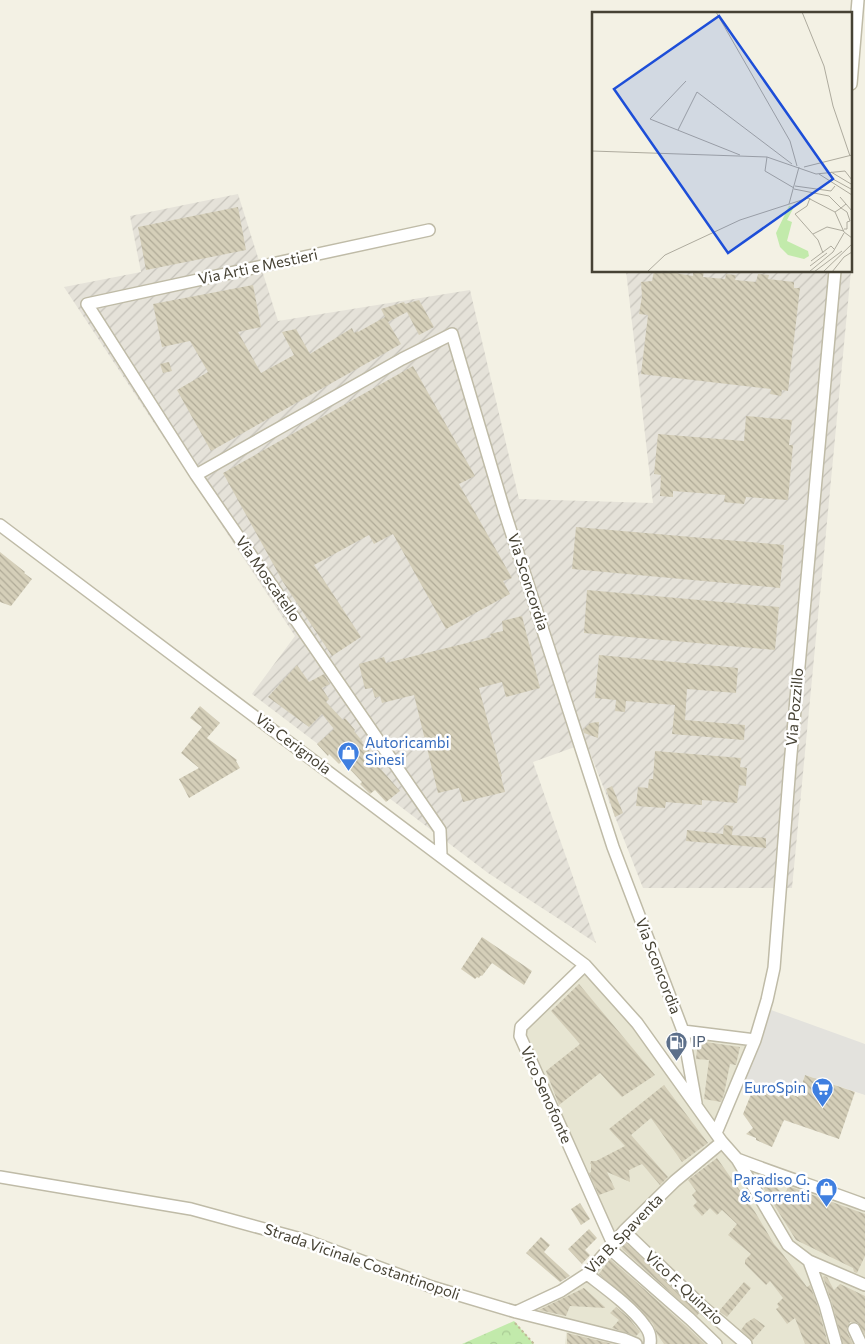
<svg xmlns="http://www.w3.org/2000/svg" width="865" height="1344" font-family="Commissioner,sans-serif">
  <defs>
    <pattern id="industrial-furrows" width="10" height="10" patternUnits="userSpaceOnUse" patternTransform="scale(1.25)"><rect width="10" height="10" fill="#e5e2d9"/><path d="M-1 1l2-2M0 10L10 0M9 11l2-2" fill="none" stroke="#c6c3bb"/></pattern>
    <pattern id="forest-crowns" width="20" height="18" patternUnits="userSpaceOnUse" patternTransform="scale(1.25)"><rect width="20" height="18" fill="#c2eaab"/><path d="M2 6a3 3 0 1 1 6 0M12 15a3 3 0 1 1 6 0" fill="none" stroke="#a8ca94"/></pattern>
    <pattern id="building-back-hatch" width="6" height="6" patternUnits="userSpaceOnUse" patternTransform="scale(1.25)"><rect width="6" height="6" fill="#d5cfb9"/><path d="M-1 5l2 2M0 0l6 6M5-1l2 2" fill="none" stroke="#afaa97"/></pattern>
  </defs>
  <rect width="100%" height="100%" fill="#f3f1e4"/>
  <path fill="#e7e5d2" d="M585,964L692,1093L681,1031L756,1040L716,1133L739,1158L865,1206V1344H565L567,1326L517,1313L573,1288L614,1243L518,1032Z"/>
  <path fill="url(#industrial-furrows)" d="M238,194L278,321L470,290L519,499L653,503L626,271H851L792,888H643L586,743L533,762L596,943L488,873L252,694L295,636L64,287L141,272L130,216Z"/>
  <path fill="url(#forest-crowns)" d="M514,1321L534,1344H462Z"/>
  <path fill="#e3e2dd" d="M771,1010L865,1044V1095L805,1075L799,1093L782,1088L779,1095L745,1081Z"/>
  <path fill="url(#building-back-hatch)" d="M238,207L246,250L146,270L138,227Z
    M654,271H671L670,272L693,276V271H704L703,277L725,279L726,274L736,275L735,280L756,282L758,274L769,275L768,279L794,282V288H800L788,391L782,390L781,396L770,394L771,389L641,374L648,315L639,314L642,296L641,282L652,281Z
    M253,285L261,327L238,332L261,373L294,355L282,332L296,329L310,354L352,328L354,333L358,331V332L385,317L381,309L404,302L405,304L419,300L434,327L419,335L407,312L388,322L401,344L211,451L177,390L208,372L190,341L162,347L153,304Z
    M169,362L172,371L163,373L160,364Z
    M413,366L475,476L459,484L512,578L503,581L510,594L446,629L393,534L374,544L369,535L314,565L361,637L332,656L283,582L223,473Z
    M746,416L792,420L789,445H793L788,500L746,497L744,504L724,502L725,495L673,491V497L660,496L661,475L654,474L658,434L744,441Z
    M576,527L784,545L780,588L572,569Z
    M0,552L25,572L24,573L32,579L11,606L0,602Z
    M587,590L779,607L775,650L584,633Z
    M522,616L540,688L506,697L502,682L479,688L502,776L501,777L505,792L463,802L459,788L438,793L414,695L382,703L380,696L375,698L372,688L365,689L359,664L384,657L386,663L491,637L490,634L503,631L502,621Z
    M599,655L738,668L736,693L687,689L685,720L745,725L744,740L672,734L675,705L626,701L625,712L615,711L616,700L595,698Z
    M297,665L309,682L324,674L330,684L322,688L329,699L326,702L343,720L345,718L355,730L354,731L363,742L362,743L372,753L370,755L380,766L379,767L400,791L386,802L375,790L370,794L360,784L362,782L342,761L339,764L329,754L328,756L317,744L334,729L322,714L309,727L268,697Z
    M200,706L220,723L207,738L237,760L236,761L240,768L189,798L179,779L199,768L181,753L202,727L190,718Z
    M599,722L598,738L584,733L583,730L590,723Z
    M655,751L741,758L740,767L747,768L746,786L739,785L737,803L702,800V805L666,802L665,808L636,806L638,787L648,788L649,779H653Z
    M612,786L623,813L615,817L606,789Z
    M724,825L733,826L732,835L766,838V848L686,841L687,830L723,834Z
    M482,937L532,971L524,985L492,963L482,976L481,975L479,978L477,977L475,979L461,969Z
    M579,984L655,1075L622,1097L600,1073L559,1105L546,1071L580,1044L551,1011Z
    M698,1041L740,1047L736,1065L730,1064L724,1094L721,1102L704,1099L709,1060L696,1059Z
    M805,1075L855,1092L839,1139L784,1120L772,1147L756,1140V1138L746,1134L753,1128L743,1114L754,1087L779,1097L782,1090L798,1097Z
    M664,1085L708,1143L682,1162L651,1118L631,1135L668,1177L660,1185L642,1164L629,1170L630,1182L607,1172L615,1189L599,1195L589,1173L591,1172V1164H590L591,1161H596L625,1146L609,1129Z
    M717,1158L755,1212L774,1244L782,1253L807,1287L810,1285L818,1307L828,1344H805L795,1318L787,1324L776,1309L779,1307L777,1304L783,1298L770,1281L766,1285L745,1264V1260L751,1254L728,1235L737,1224L722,1210L717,1215L710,1208L702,1216L693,1206L697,1202L692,1195L696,1191L688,1180Z
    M768,1179L785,1196L788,1186L865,1214V1256L857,1273L854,1272L853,1268L796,1240L761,1184Z
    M580,1203L590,1219L581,1225L571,1209Z
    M589,1229L597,1238L585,1250L590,1255L582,1264L568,1249Z
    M541,1237L550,1245L544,1252L570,1276L560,1282L526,1253Z
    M625,1242L699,1313L697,1316L623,1250L621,1246Z
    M610,1259L685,1325L705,1344H664L657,1334L653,1324L638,1307L599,1274Z
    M824,1276L827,1277L834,1290L840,1284L865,1296V1335L858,1323L854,1322H850L847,1328V1332L853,1344H843L832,1303L823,1277Z
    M744,1282L751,1288L727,1317L719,1311Z
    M584,1288L606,1308L570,1306L566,1316L539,1310Z
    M616,1307L628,1317L640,1332L636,1336L612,1328L619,1320L610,1313Z
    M754,1318L765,1326L752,1341L741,1330L746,1323Z
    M567,1333L613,1344H567Z"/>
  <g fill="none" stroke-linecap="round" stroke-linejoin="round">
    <defs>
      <path id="minor" d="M851,84L858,0
        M429,230L87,304L196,475L440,830L441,855
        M196,475L402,359L452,334L504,510L613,847L683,1031L696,1103
        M0,525L585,965L637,1023L722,1142L737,1159L788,1245L809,1261L865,1285
        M585,965L521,1027L520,1036L613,1244
        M683,1031L755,1040
        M716,1133L755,1040L767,1000L774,968L790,765L835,271
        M737,1159C779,1175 822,1189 865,1205
        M0,1177L191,1209L305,1240L432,1287L516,1312L624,1339L636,1344
        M624,1231L703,1307L746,1344
        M609,1248L690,1319L716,1344
        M809,1261L825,1305L836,1344
        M587,1274C605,1288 632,1307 645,1326C649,1331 651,1338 650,1344
        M516,1312L561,1291L587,1274L624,1231L675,1181L722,1142
        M854,1329L861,1344"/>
    </defs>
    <use href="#minor" stroke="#bfbba7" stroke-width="14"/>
    <path stroke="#c1ba97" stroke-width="2" stroke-dasharray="2.5 2.5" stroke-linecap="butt" d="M515,1323L534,1344"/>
    <use href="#minor" stroke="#fff" stroke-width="11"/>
  </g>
  <defs>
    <symbol id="shop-pin" viewBox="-11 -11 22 30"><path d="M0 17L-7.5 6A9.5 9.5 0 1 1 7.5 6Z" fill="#3f7fe0" stroke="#fff"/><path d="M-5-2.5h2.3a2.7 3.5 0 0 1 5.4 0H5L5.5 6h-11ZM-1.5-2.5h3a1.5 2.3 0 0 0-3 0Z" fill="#fff"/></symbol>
    <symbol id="fuel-pin" viewBox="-11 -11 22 30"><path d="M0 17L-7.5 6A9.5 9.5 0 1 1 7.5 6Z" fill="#5c6f8a" stroke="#fff"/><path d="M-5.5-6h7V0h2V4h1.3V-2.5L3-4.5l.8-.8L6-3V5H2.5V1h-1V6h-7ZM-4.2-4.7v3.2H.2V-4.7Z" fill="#fff"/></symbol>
    <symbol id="supermarket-pin" viewBox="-11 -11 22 30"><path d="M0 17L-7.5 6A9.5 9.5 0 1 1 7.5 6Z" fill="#3f7fe0" stroke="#fff"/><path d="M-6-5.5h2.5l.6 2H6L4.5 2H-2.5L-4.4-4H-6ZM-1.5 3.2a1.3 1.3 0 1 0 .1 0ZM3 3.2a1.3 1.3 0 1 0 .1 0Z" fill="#fff"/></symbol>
  </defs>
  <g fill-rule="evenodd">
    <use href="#shop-pin" x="336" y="740" width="25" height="34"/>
    <use href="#fuel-pin" x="664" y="1030" width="25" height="34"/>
    <use href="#supermarket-pin" x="810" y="1076" width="25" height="34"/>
    <use href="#shop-pin" x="814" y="1176" width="25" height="34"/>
  </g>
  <g text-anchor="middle" stroke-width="5" stroke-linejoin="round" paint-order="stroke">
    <g font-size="15" fill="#464234" stroke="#fff">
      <text transform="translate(258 267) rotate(-12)" y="5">Via Arti e Mestieri</text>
      <text transform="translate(268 579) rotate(55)" y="5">Via Moscatello</text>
      <text transform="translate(528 582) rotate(72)" y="5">Via Sconcordia</text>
      <text transform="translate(795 707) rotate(-85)" y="5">Via Pozzillo</text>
      <text transform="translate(293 744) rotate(37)" y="5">Via Cerignola</text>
      <text transform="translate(658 966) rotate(69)" y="5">Via Sconcordia</text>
      <text transform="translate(546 1095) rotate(66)" y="5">Vico Senofonte</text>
      <text transform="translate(624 1234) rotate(-46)" y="5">Via B. Spaventa</text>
      <text transform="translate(362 1262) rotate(19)" y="5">Strada Vicinale Costantinopoli</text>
      <text transform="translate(684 1288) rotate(43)" y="5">Vico F. Quinzio</text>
    </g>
    <g font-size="15" fill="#366cbe" stroke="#fff" text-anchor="end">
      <text x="365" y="748" text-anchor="start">Autoricambi<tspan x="365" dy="17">Sinesi</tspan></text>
      <text x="806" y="1093">EuroSpin</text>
      <text x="810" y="1185">Paradiso G.<tspan x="810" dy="17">&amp; Sorrenti</tspan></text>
    </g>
    <g font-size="15" fill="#4e5e75" stroke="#fff" text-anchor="start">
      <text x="692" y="1047">IP</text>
    </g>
  </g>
  <g transform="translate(592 12)">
    <rect width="260" height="260" fill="#f3f1e4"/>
    <path d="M197,194L202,195L195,208L200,210L195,229L216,239L217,244L212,247L196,243L188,235L184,221Z" fill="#c2eaab"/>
    <path fill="none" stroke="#aeab9e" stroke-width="1" d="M124,0L198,129L205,154M210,0L232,54L241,94L258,144M94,69L58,107L148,143M86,118L105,80L200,152M0,139L175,145L224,162L253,159L260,168M175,145L173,159L202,176M212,155L260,143M239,160L259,172M227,162L260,183M239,166L259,177M203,174L239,179L243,174M202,177L237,184L249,196L254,192M248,185L260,199M218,186L215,194L203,202L226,228L231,241M197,192L207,155M243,200L249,196L255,200L258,209L255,210V217H252M221,222L235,215L252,219M219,249L239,234L242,237M218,254L235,241M55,260L73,243L148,208L216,186L243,200L252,220L260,226M217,260L241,240L252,221M222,260L250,239M231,260L260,232M240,260L252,245L260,240"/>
    <path fill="#1d4ed8" fill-opacity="0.15" stroke="#1d4ed8" stroke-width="2.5" d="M127,4L241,167L136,241L22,77Z"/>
    <rect width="260" height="260" fill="none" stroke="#464234" stroke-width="2.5"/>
  </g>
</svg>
